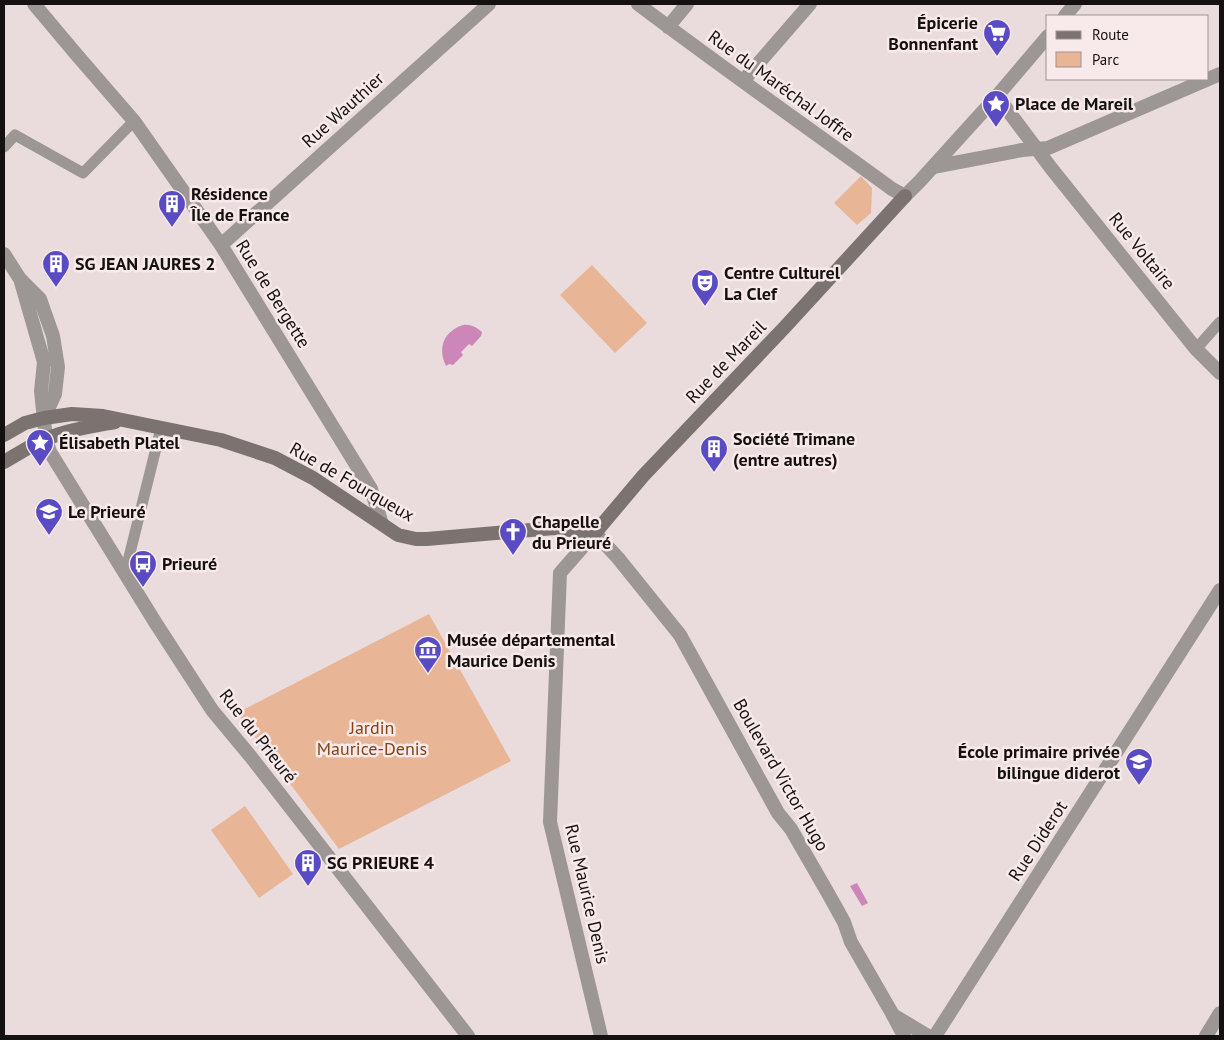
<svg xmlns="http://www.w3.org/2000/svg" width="1224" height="1040" font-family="'PT Sans',sans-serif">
  <rect width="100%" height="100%" fill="#eadcdd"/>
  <path fill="#e8b596" d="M861,176L872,188L871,213L857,225L834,203Z
    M592,265L647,323L615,353L560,295Z
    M429,614L511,761L339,849L237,713Z
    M245,806L293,874L259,898L211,830Z"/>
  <path fill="#cc86b7" d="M463,325C471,324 476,327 482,332L481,336L472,346L469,344L461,352L463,355L453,365L449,364L446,366C437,348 444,331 463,325Z
    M857,883L868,903L862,906L850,886Z"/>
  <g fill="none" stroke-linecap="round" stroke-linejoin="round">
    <path stroke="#9c9695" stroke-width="11" d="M4,147L15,135L83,173L134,121
      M1196,349L1220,322
      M125,573L161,428"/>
    <path stroke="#9c9695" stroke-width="14" d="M34,4L76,54L134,121L221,245L371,489L382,524
      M638,4C721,67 807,127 892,189L905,196L920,181L997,96L1048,36
      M1065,16L1075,4
      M668,27L687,4
      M743,81L810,4
      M997,96L1051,168L1196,349L1220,373
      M933,167L1022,150L1048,148L1220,74
      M221,245L489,4
      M46,439L50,452L155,622L212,710L251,757L468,1036
      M595,533L560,573L550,822L601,1036
      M893,1015L904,1036
      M935,1036L1220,590
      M1206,1036L1220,1013"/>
    <path stroke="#9c9695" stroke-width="14" d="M4,254L20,279L40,299L53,336L58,367L55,394L44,418
      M21,282L44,362L41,391L46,439
      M595,533L618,558L680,635L778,813L791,829L829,895L844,922L851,942L893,1015L928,1036"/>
    <path stroke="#7b7370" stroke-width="14" d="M4,435L25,423L44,418L72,414L103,416L221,440L275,458L313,478L398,535L416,539H427L554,528L595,533L643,476L784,328L905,196
      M4,462C14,456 24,450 35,444C60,431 88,427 115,422"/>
  </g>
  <defs>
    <symbol id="supermarket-pin" viewBox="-11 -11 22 30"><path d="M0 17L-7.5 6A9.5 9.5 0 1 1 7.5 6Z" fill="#584bc3" stroke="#f8e9ea"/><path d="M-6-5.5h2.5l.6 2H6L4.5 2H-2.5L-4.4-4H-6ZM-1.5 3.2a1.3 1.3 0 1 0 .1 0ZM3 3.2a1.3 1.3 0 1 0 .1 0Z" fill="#fff"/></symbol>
    <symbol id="sight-pin" viewBox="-11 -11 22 30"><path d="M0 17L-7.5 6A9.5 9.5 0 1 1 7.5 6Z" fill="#584bc3" stroke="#f8e9ea"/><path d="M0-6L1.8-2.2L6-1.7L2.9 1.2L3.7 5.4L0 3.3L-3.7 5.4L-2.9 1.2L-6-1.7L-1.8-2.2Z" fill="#fff"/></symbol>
    <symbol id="building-pin" viewBox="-11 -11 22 30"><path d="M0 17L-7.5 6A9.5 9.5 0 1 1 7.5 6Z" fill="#584bc3" stroke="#f8e9ea"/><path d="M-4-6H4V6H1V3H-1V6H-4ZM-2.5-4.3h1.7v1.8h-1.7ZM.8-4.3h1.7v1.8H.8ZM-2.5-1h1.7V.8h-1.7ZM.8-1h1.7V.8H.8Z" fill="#fff"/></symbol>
    <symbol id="theatre-pin" viewBox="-11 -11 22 30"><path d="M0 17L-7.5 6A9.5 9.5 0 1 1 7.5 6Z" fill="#584bc3" stroke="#f8e9ea"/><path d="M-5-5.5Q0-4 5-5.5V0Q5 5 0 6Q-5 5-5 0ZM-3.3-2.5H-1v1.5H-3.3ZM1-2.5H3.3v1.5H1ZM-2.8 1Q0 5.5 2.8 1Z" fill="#fff"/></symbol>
    <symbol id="school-pin" viewBox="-11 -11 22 30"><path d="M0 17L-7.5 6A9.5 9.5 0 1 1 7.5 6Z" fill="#584bc3" stroke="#f8e9ea"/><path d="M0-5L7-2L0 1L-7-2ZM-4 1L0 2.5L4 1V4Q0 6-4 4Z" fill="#fff"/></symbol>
    <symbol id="church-pin" viewBox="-11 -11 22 30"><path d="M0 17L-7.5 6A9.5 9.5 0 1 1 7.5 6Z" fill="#584bc3" stroke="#f8e9ea"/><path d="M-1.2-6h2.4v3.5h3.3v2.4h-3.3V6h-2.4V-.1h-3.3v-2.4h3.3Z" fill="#fff"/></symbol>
    <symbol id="bus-pin" viewBox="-11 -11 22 30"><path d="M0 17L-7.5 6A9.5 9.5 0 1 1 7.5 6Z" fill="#584bc3" stroke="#f8e9ea"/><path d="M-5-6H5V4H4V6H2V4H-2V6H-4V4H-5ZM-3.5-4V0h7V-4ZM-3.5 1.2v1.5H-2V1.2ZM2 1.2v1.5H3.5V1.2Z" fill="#fff"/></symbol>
    <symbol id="museum-pin" viewBox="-11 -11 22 30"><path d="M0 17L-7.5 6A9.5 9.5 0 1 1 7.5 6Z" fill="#584bc3" stroke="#f8e9ea"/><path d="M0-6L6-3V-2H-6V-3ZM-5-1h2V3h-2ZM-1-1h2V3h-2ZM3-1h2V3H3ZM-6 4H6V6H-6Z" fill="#fff"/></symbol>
  </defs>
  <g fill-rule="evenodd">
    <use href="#supermarket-pin" x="981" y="17" width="32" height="43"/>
    <use href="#sight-pin" x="980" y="88" width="32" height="43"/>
    <use href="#building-pin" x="156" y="188" width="32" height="43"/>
    <use href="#building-pin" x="40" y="248" width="32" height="43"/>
    <use href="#theatre-pin" x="689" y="267" width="32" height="43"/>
    <use href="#sight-pin" x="24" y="427" width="32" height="43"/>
    <use href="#building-pin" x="698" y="433" width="32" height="43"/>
    <use href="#school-pin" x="33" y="496" width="32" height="43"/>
    <use href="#church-pin" x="497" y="516" width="32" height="43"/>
    <use href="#bus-pin" x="127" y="548" width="32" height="43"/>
    <use href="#museum-pin" x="412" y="634" width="32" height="43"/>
    <use href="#school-pin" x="1123" y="746" width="32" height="43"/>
    <use href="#building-pin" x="292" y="847" width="32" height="43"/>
  </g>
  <g text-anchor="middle" stroke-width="5" stroke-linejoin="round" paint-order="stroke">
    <g font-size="18" font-weight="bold" fill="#161111" stroke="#f8e9ea" text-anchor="start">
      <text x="978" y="29" text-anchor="end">Épicerie<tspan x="978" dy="21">Bonnenfant</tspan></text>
      <text x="1015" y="110">Place de Mareil</text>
      <text x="191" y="200">Résidence<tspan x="191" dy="21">Île de France</tspan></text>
      <text x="75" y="270">SG JEAN JAURES 2</text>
      <text x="724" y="279">Centre Culturel<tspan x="724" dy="21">La Clef</tspan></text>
      <text x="733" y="445">Société Trimane<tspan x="733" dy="21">(entre autres)</tspan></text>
      <text x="59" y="449">Élisabeth Platel</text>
      <text x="68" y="518">Le Prieuré</text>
      <text x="532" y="528">Chapelle<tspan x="532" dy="21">du Prieuré</tspan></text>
      <text x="162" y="570">Prieuré</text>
      <text x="447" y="646">Musée départemental<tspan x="447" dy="21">Maurice Denis</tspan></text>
      <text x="1120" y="758" text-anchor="end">École primaire privée<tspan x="1120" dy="21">bilingue diderot</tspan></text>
      <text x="327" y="869">SG PRIEURE 4</text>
    </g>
    <g font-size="18" fill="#161111" stroke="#f8e9ea">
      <text transform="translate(781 86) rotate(36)" y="6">Rue du Maréchal Joffre</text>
      <text transform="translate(343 110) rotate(-42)" y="6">Rue Wauthier</text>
      <text transform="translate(1142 251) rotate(51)" y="6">Rue Voltaire</text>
      <text transform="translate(273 294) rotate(58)" y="6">Rue de Bergette</text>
      <text transform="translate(726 362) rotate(-46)" y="6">Rue de Mareil</text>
      <text transform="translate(352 482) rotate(30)" y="6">Rue de Fourqueux</text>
      <text transform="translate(258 736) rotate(52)" y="6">Rue du Prieuré</text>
      <text transform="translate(781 775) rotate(60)" y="6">Boulevard Victor Hugo</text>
      <text transform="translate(1038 841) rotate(-57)" y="6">Rue Diderot</text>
      <text transform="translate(587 894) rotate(77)" y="6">Rue Maurice Denis</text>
    </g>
    <g font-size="18" fill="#85430f" stroke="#f8e9ea">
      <text x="372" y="734">Jardin<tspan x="372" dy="21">Maurice-Denis</tspan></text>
    </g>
  </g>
  <rect width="1224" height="1040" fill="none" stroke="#161111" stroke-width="10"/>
  <rect x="1046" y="15" width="162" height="65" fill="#f8e9ea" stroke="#9e9393"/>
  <rect x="1056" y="31" width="25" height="8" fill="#7b7370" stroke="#9e9393"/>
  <text x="1092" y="40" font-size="15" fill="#161111">Route</text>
  <rect x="1056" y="52" width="25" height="15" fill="#e8b596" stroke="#9e9393"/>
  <text x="1092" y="65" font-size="15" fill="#161111">Parc</text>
</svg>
